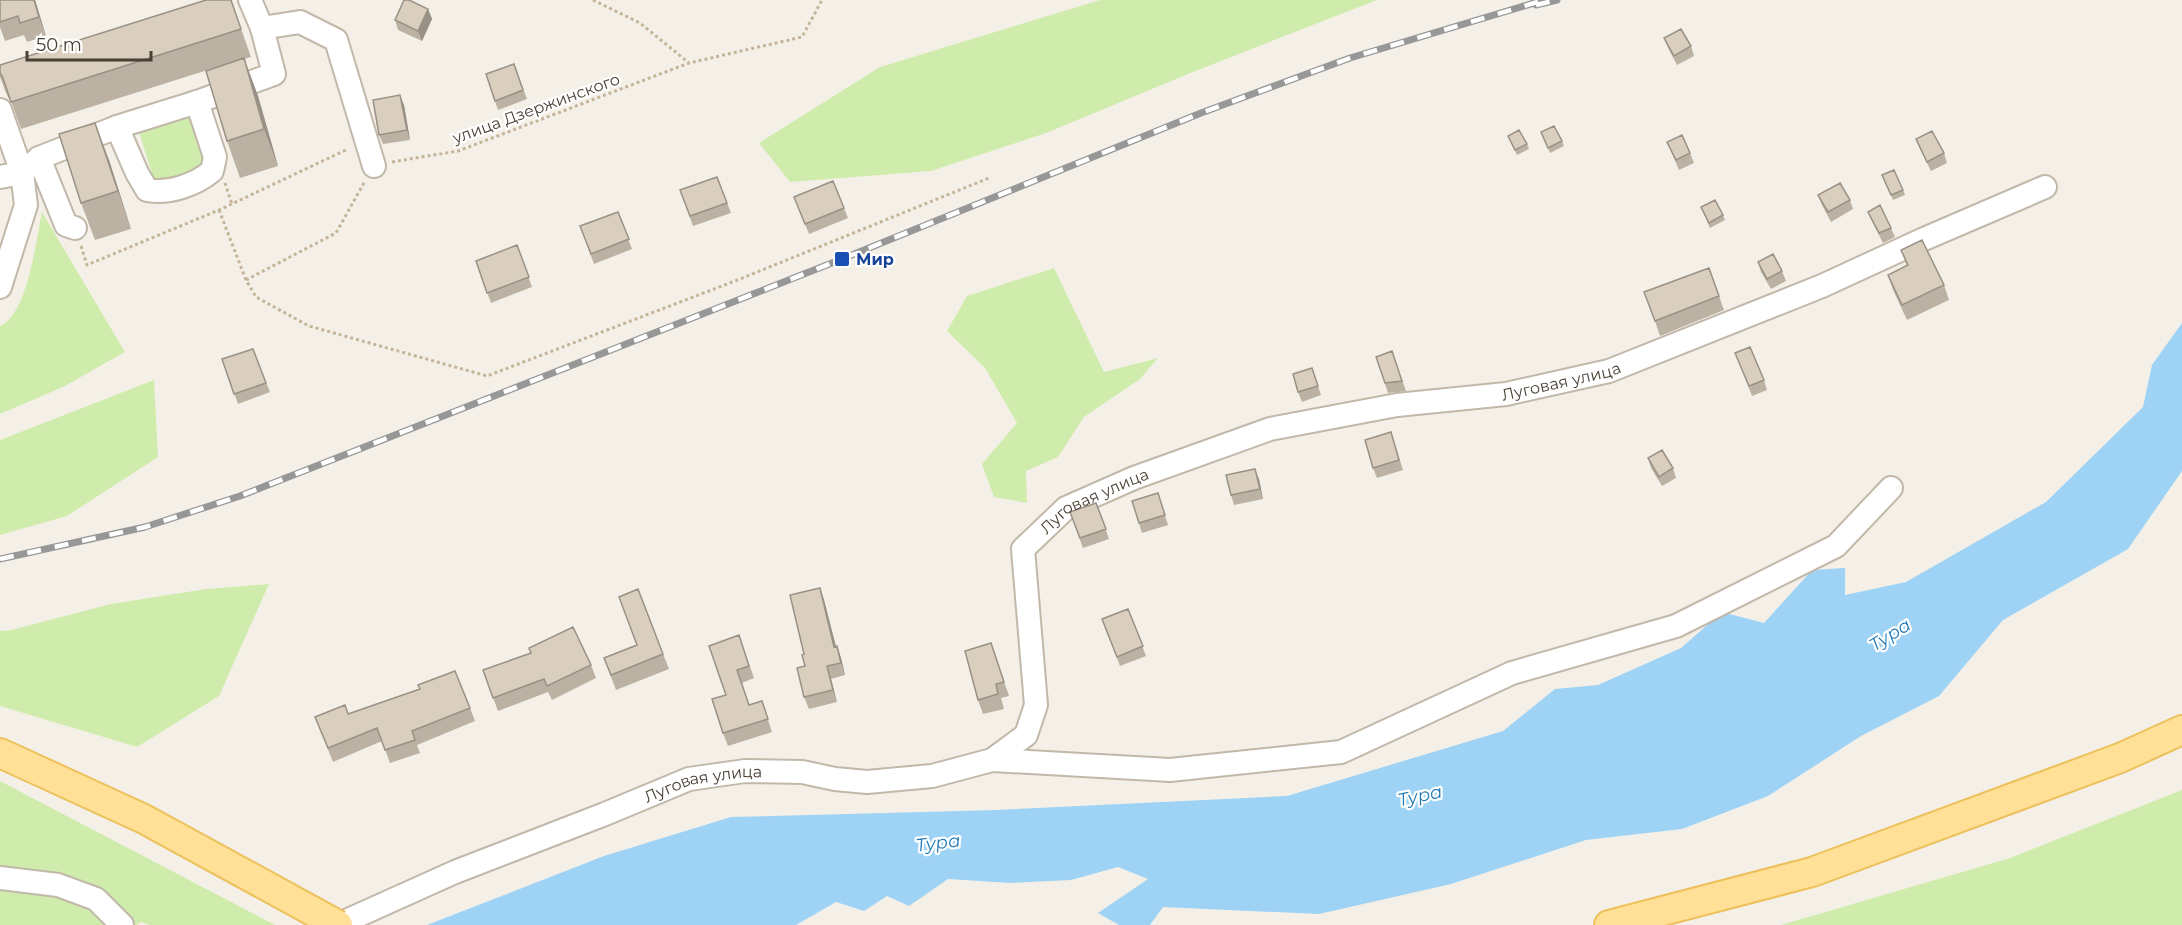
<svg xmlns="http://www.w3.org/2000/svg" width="2182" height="925" font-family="Montserrat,sans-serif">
  <rect width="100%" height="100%" fill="#f5f0e7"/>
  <path fill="#d0ecac" d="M1100,0H1377L1193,72L1046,133L931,171L790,182L759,143L880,67Z
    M195,116L213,174L159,196L139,132Z
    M42,212L125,352L63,387L0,414V326C28,314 36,240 42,212Z
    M1054,268L1104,372L1158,358L1140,379L1084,417L1058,457L1026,471L1027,503L994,497L982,464L1017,423L985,368L947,331L967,296Z
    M154,380L158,457L67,516L0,535V440Z
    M269,584L219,696L137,747L0,706V631L11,630L111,604L206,589Z
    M0,781L275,925H150L141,922L137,925H0Z
    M2182,790V925H1781L2010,858Z"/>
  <path fill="#9ed3f6" d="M2182,323V471L2128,549L2003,620L1939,696L1861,736L1768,796L1682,829L1586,840L1451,884L1319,914L1163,907L1150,925H1119L1098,913L1148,879L1118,867L1071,880L1010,883L948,879L909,906L887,896L864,911L836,902L796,925H427L604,856L731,817L997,810L1287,796L1503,731L1555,689L1598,685L1681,648L1722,612L1764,623L1812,570L1845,568V595L1906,582L2046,502L2143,407L2152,365Z"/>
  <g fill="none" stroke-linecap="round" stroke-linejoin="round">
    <defs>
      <g id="minor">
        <path d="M262,28L300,22L336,40L374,166"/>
        <path d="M0,110L22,173L26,205L0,287"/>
        <path d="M117,127L137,173L147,190C169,194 195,185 212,171L215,157L197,102"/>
        <path d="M39,158L66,225L75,228"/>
        <path d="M0,177L22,173L39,158L117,127L197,102L274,74L262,28L250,0"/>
        <path d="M992,760L1170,770L1341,752L1512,673L1676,626L1836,546L1891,488"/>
        <path d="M0,878L58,885L96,899L122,925"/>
        <path id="s1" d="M337,925L455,872L605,814L689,779L745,771L802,772L835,779L867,782L932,776L992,760L1026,735L1036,705L1023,549L1066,508L1134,478L1270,429L1397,405L1506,394L1609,371L1822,286L1924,239L2045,187"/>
      </g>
      <path id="major" d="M0,753L144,819L285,896
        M1609,925L1812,872L2120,758L2182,730"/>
    </defs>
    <use href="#minor" stroke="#c1b8a9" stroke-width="26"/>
    <use href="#major" stroke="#edc05c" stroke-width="32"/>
    <path stroke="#c4b499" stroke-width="3" stroke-dasharray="3 3" stroke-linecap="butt" d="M593,0L640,23L689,63
      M392,162L458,151L689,63L802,37L822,0
      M225,183L232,204
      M219,210L246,280L256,297L309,326L487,376L735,281L989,178
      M81,246L87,265L219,210L348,149
      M246,280L336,233L365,181"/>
    <use href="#minor" stroke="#fff" stroke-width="22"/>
    <use href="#major" stroke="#ffe096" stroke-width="28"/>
    <defs>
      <path id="rail" d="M1536,5L1557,0
        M0,559L145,527L240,496L842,259L1201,113L1350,58L1544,0"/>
    </defs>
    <use href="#rail" stroke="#979797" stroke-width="7"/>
    <use href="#rail" stroke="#fff" stroke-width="4.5" stroke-dasharray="14" stroke-linecap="butt"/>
    <defs>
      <path id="major-bridge" d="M285,896L338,925"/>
    </defs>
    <use href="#major-bridge" stroke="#edc05c" stroke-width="32" stroke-linecap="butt"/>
    <use href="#major-bridge" stroke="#ffe096" stroke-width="28"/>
  </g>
  <path fill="#bbb2a3" d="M0,0H35L46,36L27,42L24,35L5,41L0,27Z
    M231,0L251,57L244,59L258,96L278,166L240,178L227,141L214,68L21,129L12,104L6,93L0,77V65Z
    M428,9L432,19L422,41L398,30L395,20Z
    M1664,38L1691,46L1694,56L1677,65L1668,48Z
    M514,64L527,99L498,110L486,74Z
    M404,105L410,140L383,144L379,135Z
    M1541,132L1562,141L1564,146L1550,153Z
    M1508,136L1527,144L1529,149L1517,155Z
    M1916,139L1944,153L1947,163L1931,171L1920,149Z
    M1667,142L1690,153L1694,163L1679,170Z
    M109,160L131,229L95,240L81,203Z
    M1882,175L1903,190L1905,195L1893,200Z
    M717,177L731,213L693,226L680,190Z
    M1818,195L1850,200L1853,209L1831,222L1822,205Z
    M798,207L844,208L848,218L809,234Z
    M1701,207L1723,215L1725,220L1710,228Z
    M618,212L632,249L594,264L580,226Z
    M1868,212L1891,228L1895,237L1883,243L1872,221Z
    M517,245L532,287L491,303L476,261Z
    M1901,250L1944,285L1949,300L1907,320L1893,290L1888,275L1907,266Z
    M1758,262L1782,271L1786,281L1771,289L1761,272Z
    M1709,268L1724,310L1660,336L1655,321Z
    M253,349L270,392L238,404L222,359Z
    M1392,351L1406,391L1388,393L1376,357Z
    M1739,363L1764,380L1767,390L1752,396Z
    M1312,368L1321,395L1302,402L1298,392Z
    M1391,432L1403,470L1377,478L1373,468Z
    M1648,458L1673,468L1676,478L1662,486L1651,468Z
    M1259,479L1263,499L1234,505L1231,495Z
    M1158,493L1168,525L1142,533L1132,501Z
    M1096,503L1109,539L1083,548L1070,512Z
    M820,588L824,600L836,646H837L841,658L845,675L831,679L837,702L809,709L804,697L805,666L804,654Z
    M638,589L669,669L616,690L604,658L637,645Z
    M1128,609L1146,656L1120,666L1102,619Z
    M739,635L754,678L742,683L749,705L762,701L772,732L728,746L723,733L726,695Z
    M991,643L1009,696L1001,698L1004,709L983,714L978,700Z
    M591,665L596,678L552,700L548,692L498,711L483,670Z
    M470,708L475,721L417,745L420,753L390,763L382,741L333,762L315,717L348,714Z"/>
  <path fill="#999185" d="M34,0H35L46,36L39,17Z
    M428,9L432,19L422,41L418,31Z
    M244,58L258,96L278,166L264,129Z
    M400,95L404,105L410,140L407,130Z
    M95,123L109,160L131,229L118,191Z
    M1255,469L1259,479L1263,499L1260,489Z
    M820,588L824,600L839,659L834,647Z
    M837,646L841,658L845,675L841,663Z
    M827,666L831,679L837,702L833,690Z"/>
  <path fill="#dacfbe" stroke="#999185" stroke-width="1.5" d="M0,0H34L39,17L20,23L18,16L0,22Z
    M206,0H231L241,29L11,102L3,78L0,73V65Z
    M404,0H409L428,9L418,31L395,20Z
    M1681,29L1691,46L1674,56L1664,38Z
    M244,58L264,129L227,141L206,71Z
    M514,64L523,90L495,101L486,74Z
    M400,95L407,130L379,135L373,100Z
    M95,123L118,191L81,203L59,134Z
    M1554,126L1562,141L1548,148L1541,132Z
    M1519,130L1527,144L1515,150L1508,136Z
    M1932,131L1944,153L1927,162L1916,139Z
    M1682,135L1690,153L1676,160L1667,142Z
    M1894,170L1903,190L1891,195L1882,175Z
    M717,177L727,203L690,216L680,190Z
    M833,181L844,208L805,224L794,197Z
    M1840,183L1850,200L1828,212L1818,195Z
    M1715,200L1723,215L1709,223L1701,207Z
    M1880,205L1891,228L1879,233L1868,212Z
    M618,212L629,239L591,254L580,226Z
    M1922,240L1944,285L1902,305L1888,275L1908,265L1901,250Z
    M517,245L529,277L487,293L476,261Z
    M1773,254L1782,271L1767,279L1758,262Z
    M1709,268L1719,296L1655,321L1644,292Z
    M1750,347L1764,380L1749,386L1735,353Z
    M253,349L266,383L234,394L222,359Z
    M1392,351L1402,381L1385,383L1376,357Z
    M1312,368L1318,386L1298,392L1293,374Z
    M1391,432L1399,460L1373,468L1365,440Z
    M1662,450L1673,468L1659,477L1648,458Z
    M1255,469L1260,489L1231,495L1226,475Z
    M1158,493L1165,515L1139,523L1132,501Z
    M1096,503L1106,529L1080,538L1070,512Z
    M820,588L834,647L837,646L841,663L827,666L833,690L804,697L797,668L805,666L802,655L804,654L790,595Z
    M638,589L663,654L611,675L604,658L637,645L619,597Z
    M1128,609L1143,646L1117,657L1102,619Z
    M573,627L591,665L547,686L544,679L493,698L483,670L531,653L529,648Z
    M739,635L749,666L737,670L749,705L762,701L768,719L723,733L712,699L726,695L709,646Z
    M991,643L1004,682L996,684L998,694L978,700L965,651Z
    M455,671L470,708L412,731L415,740L385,750L377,728L328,748L315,717L345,705L348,714L420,689L418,685Z"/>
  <rect fill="#1a4fb4" stroke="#fff" stroke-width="2" x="834" y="251" width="16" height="16" rx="3"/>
  <g text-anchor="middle" stroke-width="4.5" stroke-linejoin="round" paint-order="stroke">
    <g font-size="16" fill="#494135" stroke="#fff">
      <text transform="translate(536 108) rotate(-20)" y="6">улица Дзержинского</text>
      <text dy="6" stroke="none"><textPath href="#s1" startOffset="1492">Луговая улица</textPath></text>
      <text dy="6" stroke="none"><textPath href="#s1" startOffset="1006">Луговая улица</textPath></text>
      <text dy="6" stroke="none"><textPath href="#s1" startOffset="394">Луговая улица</textPath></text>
    </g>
    <g font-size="16" font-weight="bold" fill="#164399" stroke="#fff" text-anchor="start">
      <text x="856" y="265">Мир</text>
    </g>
    <g font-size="18" font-style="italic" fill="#247ab5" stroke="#fff">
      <text transform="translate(1890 635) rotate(-32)" y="6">Тура</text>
      <text transform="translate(1420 796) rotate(-12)" y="6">Тура</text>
      <text transform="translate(938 843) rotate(-7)" y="6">Тура</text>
    </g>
  </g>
  <path d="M27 51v9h124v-9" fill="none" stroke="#494135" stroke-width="3"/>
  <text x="36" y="51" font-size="18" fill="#494135" stroke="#ffffff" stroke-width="4.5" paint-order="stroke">50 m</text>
</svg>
